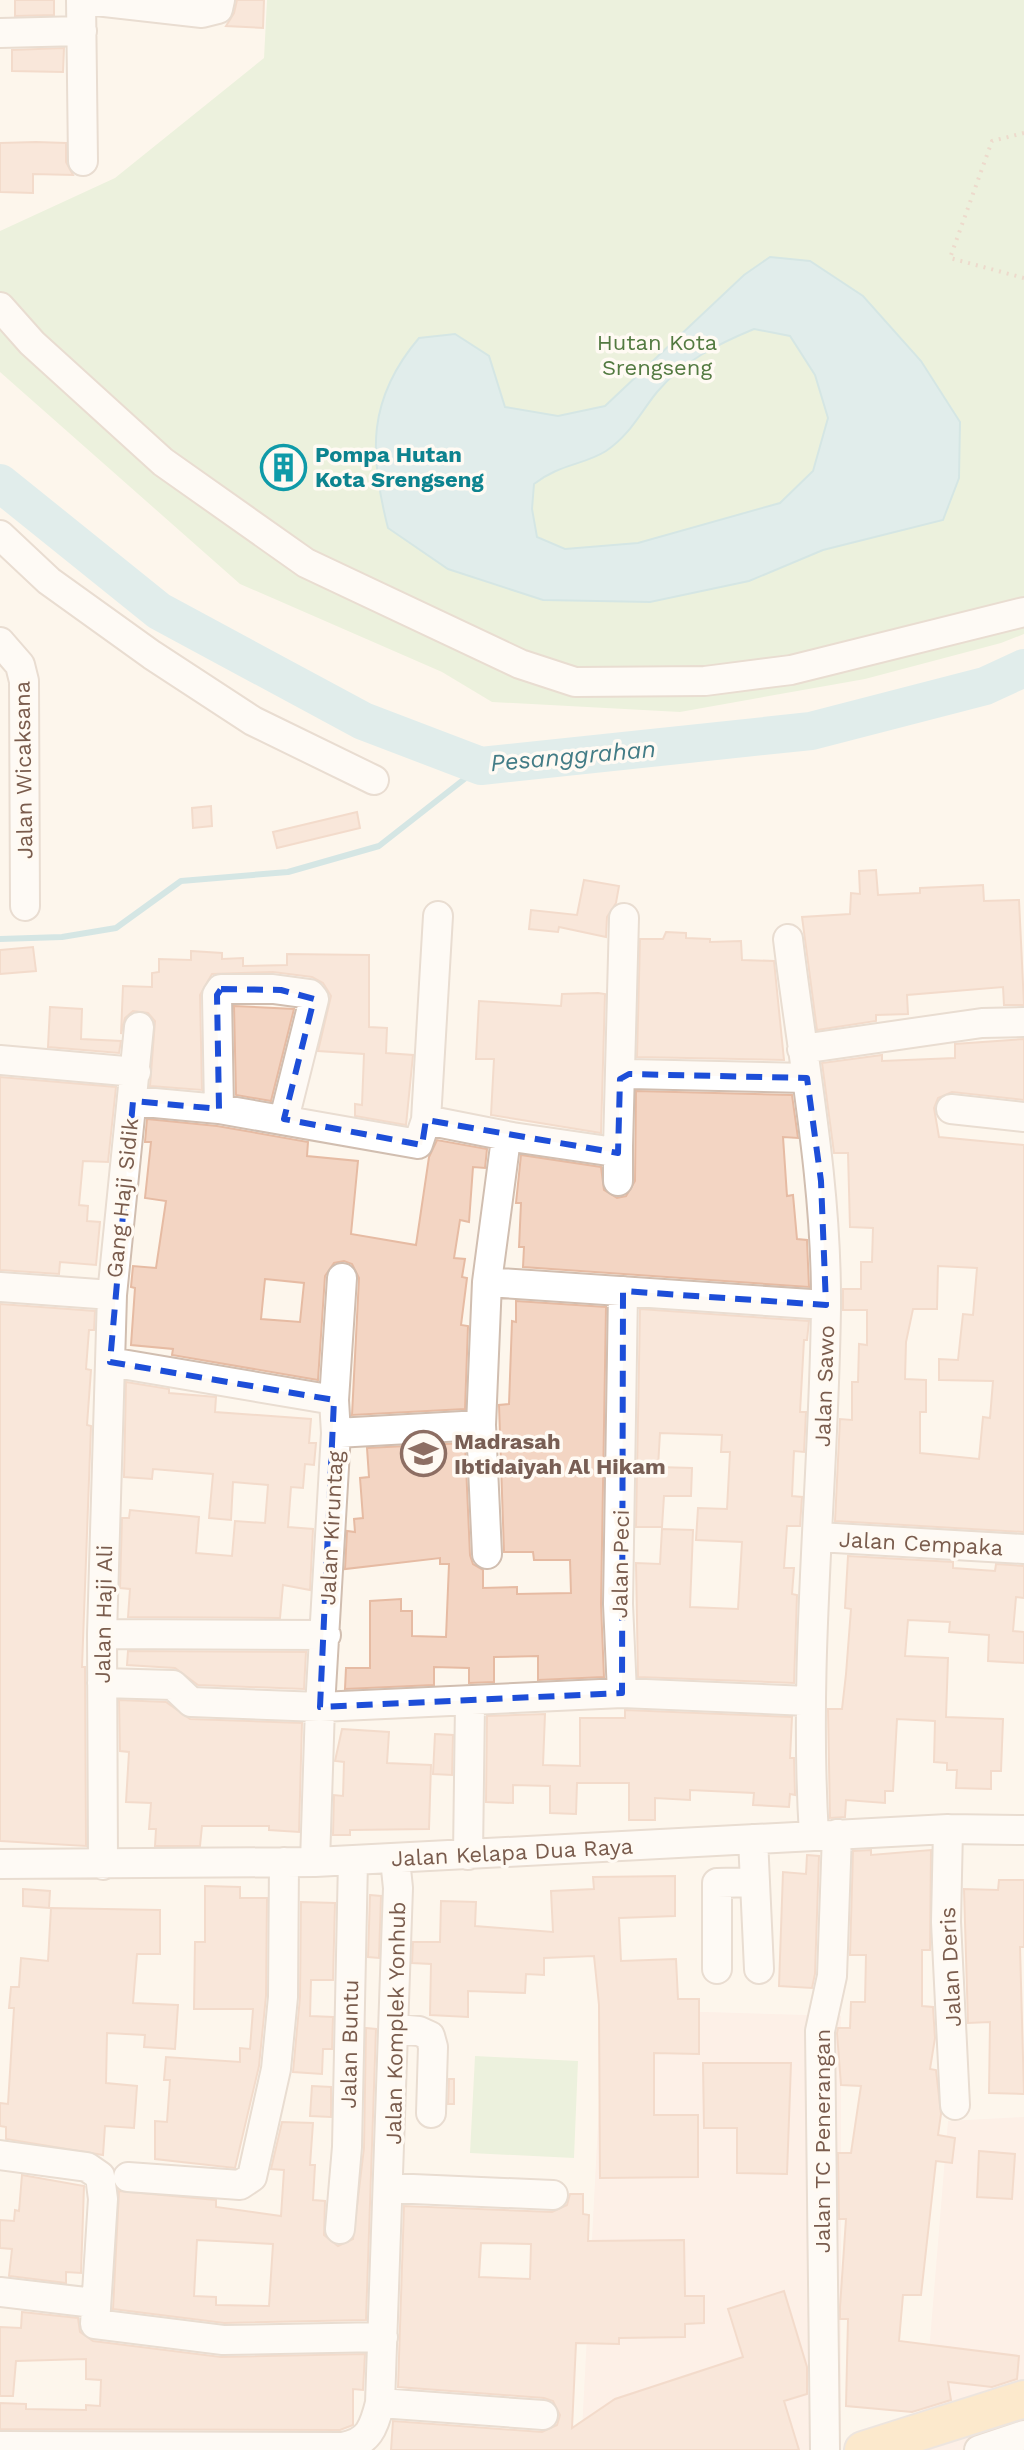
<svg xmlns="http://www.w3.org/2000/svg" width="1024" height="2450" font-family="'Work Sans',sans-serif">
  <rect width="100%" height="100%" fill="#fdf6ec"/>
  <path fill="#fde8e0" d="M604,2009L841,2016V2450H581Z
    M1024,2117V2450H921L948,2121Z"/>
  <path fill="#d8ecc9" d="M267,0H1024V634L1001,643L865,679L680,712L492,702L442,672L240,584L0,372V231L115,178L264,58Z
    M475,2056L578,2061L574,2158L470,2153Z"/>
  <path fill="#bfe3e8" stroke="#a5d3da" stroke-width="2" fill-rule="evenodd" d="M770,257L810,261L863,296L921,361L960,422L959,478L943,520L823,550L749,581L650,602L543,600L448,569L388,528C369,454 367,399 419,338L455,334L489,356L505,407L558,416L605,406L744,275ZM754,329L790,336L815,375L828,418L813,471L780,503L638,543L565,549L537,537L532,509L534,484C559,464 584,465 606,451C630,435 640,413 657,392C683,361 718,344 754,329Z"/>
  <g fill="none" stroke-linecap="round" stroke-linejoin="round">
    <path stroke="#a5d3da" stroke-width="6" d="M0,939L62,937L116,928L181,881L288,872L379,846L481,766"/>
    <path stroke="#bfe3e8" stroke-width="38" d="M0,483L159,611L363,721L481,766L811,731L985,686L1024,668"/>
  </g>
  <path fill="#f3d5c3" stroke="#e6bba3" stroke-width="2" fill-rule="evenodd" d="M15,0H54V15L15,16Z
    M237,0H264L263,28L226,26L234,13Z
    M64,48L63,72L12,71V50Z
    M36,142L66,143V162L73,175L33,174V193L0,192V143Z
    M280,453L297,460L287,481L271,475Z
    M211,806L212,826L193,828L192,808Z
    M357,812L360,828L277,848L273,832Z
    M876,870L878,895L920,893V888L983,885L984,901L1019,900L1024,1005H1004L1003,987L907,995L908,1014L876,1015V1021L817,1030L802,917L850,914L851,893L860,894L859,871Z
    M584,880L619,886L616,903L607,917L606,937L559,927L558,932L529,929L531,910L577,915Z
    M666,932L686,933V938L710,939V942L741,941L742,960L774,961L784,1060L637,1057L640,939H663Z
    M33,947L36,971L0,974V950Z
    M191,951L222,953V959L243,958V966L287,965V954L369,955V1027L387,1028L386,1053L413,1055L406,1125L355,1116V1104L362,1105L364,1054L318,1051L331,996L323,983L312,977L273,972L212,974L200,995L202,1090L150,1086L155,1021L148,1013L133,1011L125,1018L121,1034L123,986L152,987V973L159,972V959L191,960Z
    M598,993L605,994L601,1133L491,1115L494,1059H476L479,1001L561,1006L562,994Z
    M234,1006L294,1009L271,1101L236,1095Z
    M50,1007L82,1009L81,1039L121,1041L119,1053L48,1047Z
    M1024,1039V1100L952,1092L938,1098L934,1108L939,1137L1024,1145V1532L835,1521L840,1419L852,1420V1382H858L859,1344L867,1345V1310H843V1289H861V1262H872L873,1228L850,1227L848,1153H834L822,1063L882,1055V1061L955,1058V1044ZM938,1266L977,1268L973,1315L963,1314L958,1360L939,1359V1380L993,1381L990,1418L983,1417L979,1459L920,1453V1412H926V1380L905,1379L906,1342L913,1309H937Z
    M0,1077L116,1087L108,1162L83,1161L79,1205L88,1206L87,1221L100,1222L96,1265L60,1262L59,1274L0,1270Z
    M636,1091L792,1095L798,1138L783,1137L787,1196L793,1195L797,1239L807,1240L809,1287L523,1267L524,1247H519L521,1203H516L521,1155L601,1167L604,1190L617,1198L626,1196L635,1181Z
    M147,1119L217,1126L308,1142L307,1156L358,1161L351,1234L416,1245L429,1157L437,1140L487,1149L485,1168L473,1167L469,1222L460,1220L454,1258L465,1259L462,1277L467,1278L461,1325L468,1326L465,1409L352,1415L359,1278L352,1264L344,1261L334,1263L325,1276L318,1380L172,1355L173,1349L131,1345L135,1288L131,1287L133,1266L156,1268L166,1201L145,1198L151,1142H145ZM265,1279L304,1283L300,1322L261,1319Z
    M516,1301L606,1307L601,1604L604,1677L538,1680V1656L494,1657V1682L469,1683V1668L434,1667V1685L345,1689L346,1668H370V1601L401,1599V1611H412V1636L446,1637L449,1564H440V1558L345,1569L347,1531L355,1532L354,1519L363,1518L360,1478L369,1477L367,1448L465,1443L470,1555L473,1564L483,1570V1588L517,1587V1594L571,1593L570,1560H534L533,1552H504L499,1405L509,1404L512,1321L516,1322Z
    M0,1304L95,1311L94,1330H89L86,1369L91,1370L87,1425L91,1426L82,1667H85L86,1846L0,1841Z
    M640,1309L809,1321L807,1340H804L800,1412H806L804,1452L794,1451L792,1496L802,1497L800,1526H787L784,1568H794L792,1594L797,1595L794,1683L638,1677L636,1563L660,1564L662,1529L693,1530L690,1607L738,1609L742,1542L696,1540L698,1508L727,1509L730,1452H721L722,1435L660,1433L658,1467L692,1468L691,1496H664L662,1527H636Z
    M126,1382L169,1389V1393L216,1397L215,1412L311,1419L309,1443H316L314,1465L305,1464L303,1488L291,1487L288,1527L313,1529L310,1590L283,1585L280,1618L128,1617L130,1589L120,1588L122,1518H129L130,1510L199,1517L196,1553L232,1556L235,1521L265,1523L268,1485L233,1482L231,1520L209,1518L213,1474L153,1469L152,1479L124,1477Z
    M848,1556L953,1562V1568L995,1571L996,1564L1024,1566V1598L1016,1597L1013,1631L1024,1632V1663L988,1661L989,1635L949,1632L950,1622L908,1620L905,1656L948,1658L946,1717L1003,1719L1001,1771H991V1789L956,1788L957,1770H947V1763L934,1762L935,1721L897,1719L893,1791H885V1803L846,1800L845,1817L830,1818L828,1709H842L846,1674L851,1609L845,1608Z
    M128,1651L306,1652L304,1689L198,1685L175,1668L127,1665Z
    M119,1700L166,1702L190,1719L302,1723L299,1832L269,1830V1826H202L200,1846H155L156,1829H149L151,1803L126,1802L129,1752L120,1751Z
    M625,1710L792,1717L790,1758H794L795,1795L790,1794L789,1807L753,1805L754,1793L690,1790V1800L655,1798V1820H629V1783H577L576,1814L550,1813V1786L513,1785V1803L486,1802L487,1716L545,1714L543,1765L580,1766V1718H625Z
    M342,1729L389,1732L387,1763L431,1765L429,1829L350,1830V1835H333L334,1795L343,1796L344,1762L335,1761Z
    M435,1734L453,1735L452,1775L433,1774Z
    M871,1850V1855L931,1850L930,1950H922V2006L933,2007L935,2038L930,2069L936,2070L941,2114L938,2135L955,2138L952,2163L936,2161L921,2295H903L899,2341L1019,2356L1017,2379L992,2387L948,2382L951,2400L912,2412L846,2406L848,2319H840V2307L846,2219H839L838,2153H851L861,2086L841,2085L837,2033L838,2028H850L851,2002H865L866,1955H850L853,1851Z
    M807,1855L819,1856L815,1974L812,1988L779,1986L783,1872L806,1874Z
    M675,1876V1916L619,1918L621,1961L676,1959L678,1999H699V2054L654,2053V2115H698V2177L600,2178L599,2005L594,1956L544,1958V1975L526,1974L525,1993L468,1991V2017L430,2015L431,1964L412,1963L413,1942H440L441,1901L476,1902L475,1926L553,1932L551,1891L594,1889L593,1877Z
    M999,1880H1024V1947H1020L1024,2094L989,2093L990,2022L968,2023L964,1889L998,1890Z
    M205,1886L240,1887V1898H267L266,1996L259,2066L235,2168L155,2159V2121L167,2122L170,2080H164L166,2057L240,2062V2048L250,2049L253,2009H194L195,1942H205Z
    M23,1889L50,1891L49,1908L23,1906Z
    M370,1895L381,1896L379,1958L368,1957Z
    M301,1902L335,1903L333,1980H311L310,2016L333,2017L332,2049H323L322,2074L293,2072L300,1997Z
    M51,1908L160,1910V1954H137L133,2003L178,2005L175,2049L144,2047L145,2035L107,2033L106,2083L137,2086L134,2128L105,2126L103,2155L6,2139V2127L0,2126V2103L8,2104L14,2008H9L11,1987H19L21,1958L48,1961Z
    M366,2028L376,2029L366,2320L224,2323L113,2309L119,2191L216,2200V2207L281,2216L284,2170L271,2169L282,2122L313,2123L310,2165H315L313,2200L325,2201L324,2235L338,2246L353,2239L364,2148ZM197,2240L273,2244L269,2306L216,2305V2297L194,2296Z
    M703,2063H791L787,2174L737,2173V2128H704Z
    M449,2079H454V2104H448Z
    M312,2086L331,2087V2117L310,2116Z
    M979,2151L1015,2154L1012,2199L977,2197Z
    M22,2175L84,2186L81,2273L66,2272V2283L9,2276L12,2249L0,2248V2220L14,2221L15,2210L19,2211Z
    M570,2194H583V2214L589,2215L588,2241L684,2240L685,2296H704V2323L685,2324V2337L619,2338V2344L576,2343L572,2428L615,2399L743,2357L728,2309L784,2291L807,2367V2394L784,2401L799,2450H391L393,2421L542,2432L557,2425L560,2415L553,2401L544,2398L398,2387L404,2206L552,2212L567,2205ZM481,2243L531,2244L530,2279L479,2277Z
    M22,2312L78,2318L80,2332L93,2341L221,2357L365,2354L363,2390L353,2389V2425L340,2430L0,2429V2403L26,2404V2409L86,2410V2405L100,2406L101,2380L86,2379V2359L16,2361L13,2396H0V2327L21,2328Z"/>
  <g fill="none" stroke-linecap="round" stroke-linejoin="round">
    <defs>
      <path id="minor" d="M81,0L83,161
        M87,0L202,13L218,9L220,0
        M0,33L82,31
        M0,307L32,343L163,462L306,563L520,664L575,682L705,681L791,670L1024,612
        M0,535L49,581L152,655L253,721L374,780
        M0,642L20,665L24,681L25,906
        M788,939C803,1062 827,1183 826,1307C824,1483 803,1659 814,1835
        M802,1049L982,1023L1024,1022
        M0,1060L136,1072
        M620,1079L629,1074L807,1078
        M133,1101L219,1109L418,1144L426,1120L512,1137
        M219,1109L217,995L221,989H273L310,994L314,999L284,1119
        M951,1109L1024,1117
        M426,1120L438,916
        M618,1181V1147
        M487,1282L826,1305
        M0,1287L112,1295
        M110,1362L334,1400L336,1433L320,1707L315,1862
        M334,1400L342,1278
        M481,1425L487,1554
        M336,1433L481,1425L487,1282L505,1146L512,1137L608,1151L618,1147L624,918
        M818,1537L1024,1549
        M102,1634L326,1635
        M102,1683L173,1685L191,1702L320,1707L622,1693L808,1701
        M622,1693L618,1604L623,1291
        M948,1829L946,1922L955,2105
        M753,1839L759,1969
        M468,1855L470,1703
        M0,1864L315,1862L948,1829L1024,1830
        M103,1865L102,1634L112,1295L139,1027
        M717,1969V1883L755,1882
        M396,2029L419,2031L430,2036L433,2047L431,2113
        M0,2155L87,2167L100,2176L103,2199L95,2324L223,2340L383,2337
        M128,2177L240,2185L252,2177L276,2069L283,1997L284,1862
        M390,2188L553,2195
        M340,2229L347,2147L353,1860
        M0,2292L94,2303
        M380,2403L543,2415
        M0,2446L342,2447C369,2443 374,2427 380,2403L398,1888L395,1859
        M825,2450L820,2031L832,1976L837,1834
        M979,2450L1024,2435"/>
      <path id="major" d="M863,2450L1024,2399"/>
    </defs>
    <use href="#minor" stroke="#d1beb0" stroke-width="32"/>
    <use href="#major" stroke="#dad1cd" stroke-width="40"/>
    <path stroke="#d9b8a5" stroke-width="4" stroke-dasharray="2 6" stroke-linecap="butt" d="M1024,133L992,141L950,258L1024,278"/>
    <use href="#minor" stroke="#fff" stroke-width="28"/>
    <use href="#major" stroke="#fbd9a5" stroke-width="36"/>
  </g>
  <path d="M0 0H1024V2450H0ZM221,989L281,990L314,999L284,1119L422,1145L426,1120L618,1153L620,1079L629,1074L807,1078L821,1181L826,1305L623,1291L622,1693L320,1707L334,1400L110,1362L133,1101L219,1109L217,995Z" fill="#fdf6ec" fill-opacity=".55" fill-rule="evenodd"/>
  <path fill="none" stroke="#1d4ed8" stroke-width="6" stroke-dasharray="16 10" stroke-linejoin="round" d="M221,989L281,990L314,999L284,1119L422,1145L426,1120L618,1153L620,1079L629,1074L807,1078L821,1181L826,1305L623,1291L622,1693L320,1707L334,1400L110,1362L133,1101L219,1109L217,995Z"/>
  <defs>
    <symbol id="building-ring" viewBox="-11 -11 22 22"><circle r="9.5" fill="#fffaf3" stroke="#0f9aa8" stroke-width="1.5"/><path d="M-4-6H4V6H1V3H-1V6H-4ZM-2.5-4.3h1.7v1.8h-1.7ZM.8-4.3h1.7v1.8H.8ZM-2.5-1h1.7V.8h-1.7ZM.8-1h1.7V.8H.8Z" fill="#0f9aa8"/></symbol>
    <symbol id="school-ring" viewBox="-11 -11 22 22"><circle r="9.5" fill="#fffaf3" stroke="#8d6e63" stroke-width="1.5"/><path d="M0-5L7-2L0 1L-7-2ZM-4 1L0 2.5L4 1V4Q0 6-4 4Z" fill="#8d6e63"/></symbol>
  </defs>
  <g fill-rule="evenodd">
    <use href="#building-ring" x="258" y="442" width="51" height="51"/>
    <use href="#school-ring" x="398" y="1428" width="51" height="51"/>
  </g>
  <g text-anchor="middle" stroke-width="7" stroke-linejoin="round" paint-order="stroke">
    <g font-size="22" fill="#537a41" stroke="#fffaf3">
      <text x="657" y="350">Hutan Kota<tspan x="657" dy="25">Srengseng</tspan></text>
    </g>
    <g font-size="22" font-weight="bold" fill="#0d838f" stroke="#fffaf3" text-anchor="start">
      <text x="315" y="462">Pompa Hutan<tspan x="315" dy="25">Kota Srengseng</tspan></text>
    </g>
    <g font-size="22" fill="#7a5c4d" stroke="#fffaf3">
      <text transform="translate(23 770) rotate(-91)" y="8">Jalan Wicaksana</text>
      <text transform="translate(122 1198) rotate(-84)" y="8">Gang Haji Sidik</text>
      <text transform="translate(824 1386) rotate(-88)" y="8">Jalan Sawo</text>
      <text transform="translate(331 1528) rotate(-87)" y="8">Jalan Kiruntag</text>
      <text transform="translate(921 1543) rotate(3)" y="8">Jalan Cempaka</text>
      <text transform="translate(620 1564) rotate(-89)" y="8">Jalan Peci</text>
      <text transform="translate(103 1614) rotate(-89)" y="8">Jalan Haji Ali</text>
      <text transform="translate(512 1852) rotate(-3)" y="8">Jalan Kelapa Dua Raya</text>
      <text transform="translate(950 1967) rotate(-93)" y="8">Jalan Deris</text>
      <text transform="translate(395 2023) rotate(-89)" y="8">Jalan Komplek Yonhub</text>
      <text transform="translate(349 2044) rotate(-89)" y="8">Jalan Buntu</text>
      <text transform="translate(822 2141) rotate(-90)" y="8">Jalan TC Penerangan</text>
    </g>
    <g font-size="22" font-weight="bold" fill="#785e54" stroke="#fffaf3" text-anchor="start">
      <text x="454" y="1449">Madrasah<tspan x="454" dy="25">Ibtidaiyah Al Hikam</tspan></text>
    </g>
    <g font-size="24" font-style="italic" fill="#437c86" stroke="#fffaf3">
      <text transform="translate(573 756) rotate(-5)" y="8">Pesanggrahan</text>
    </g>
  </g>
</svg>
